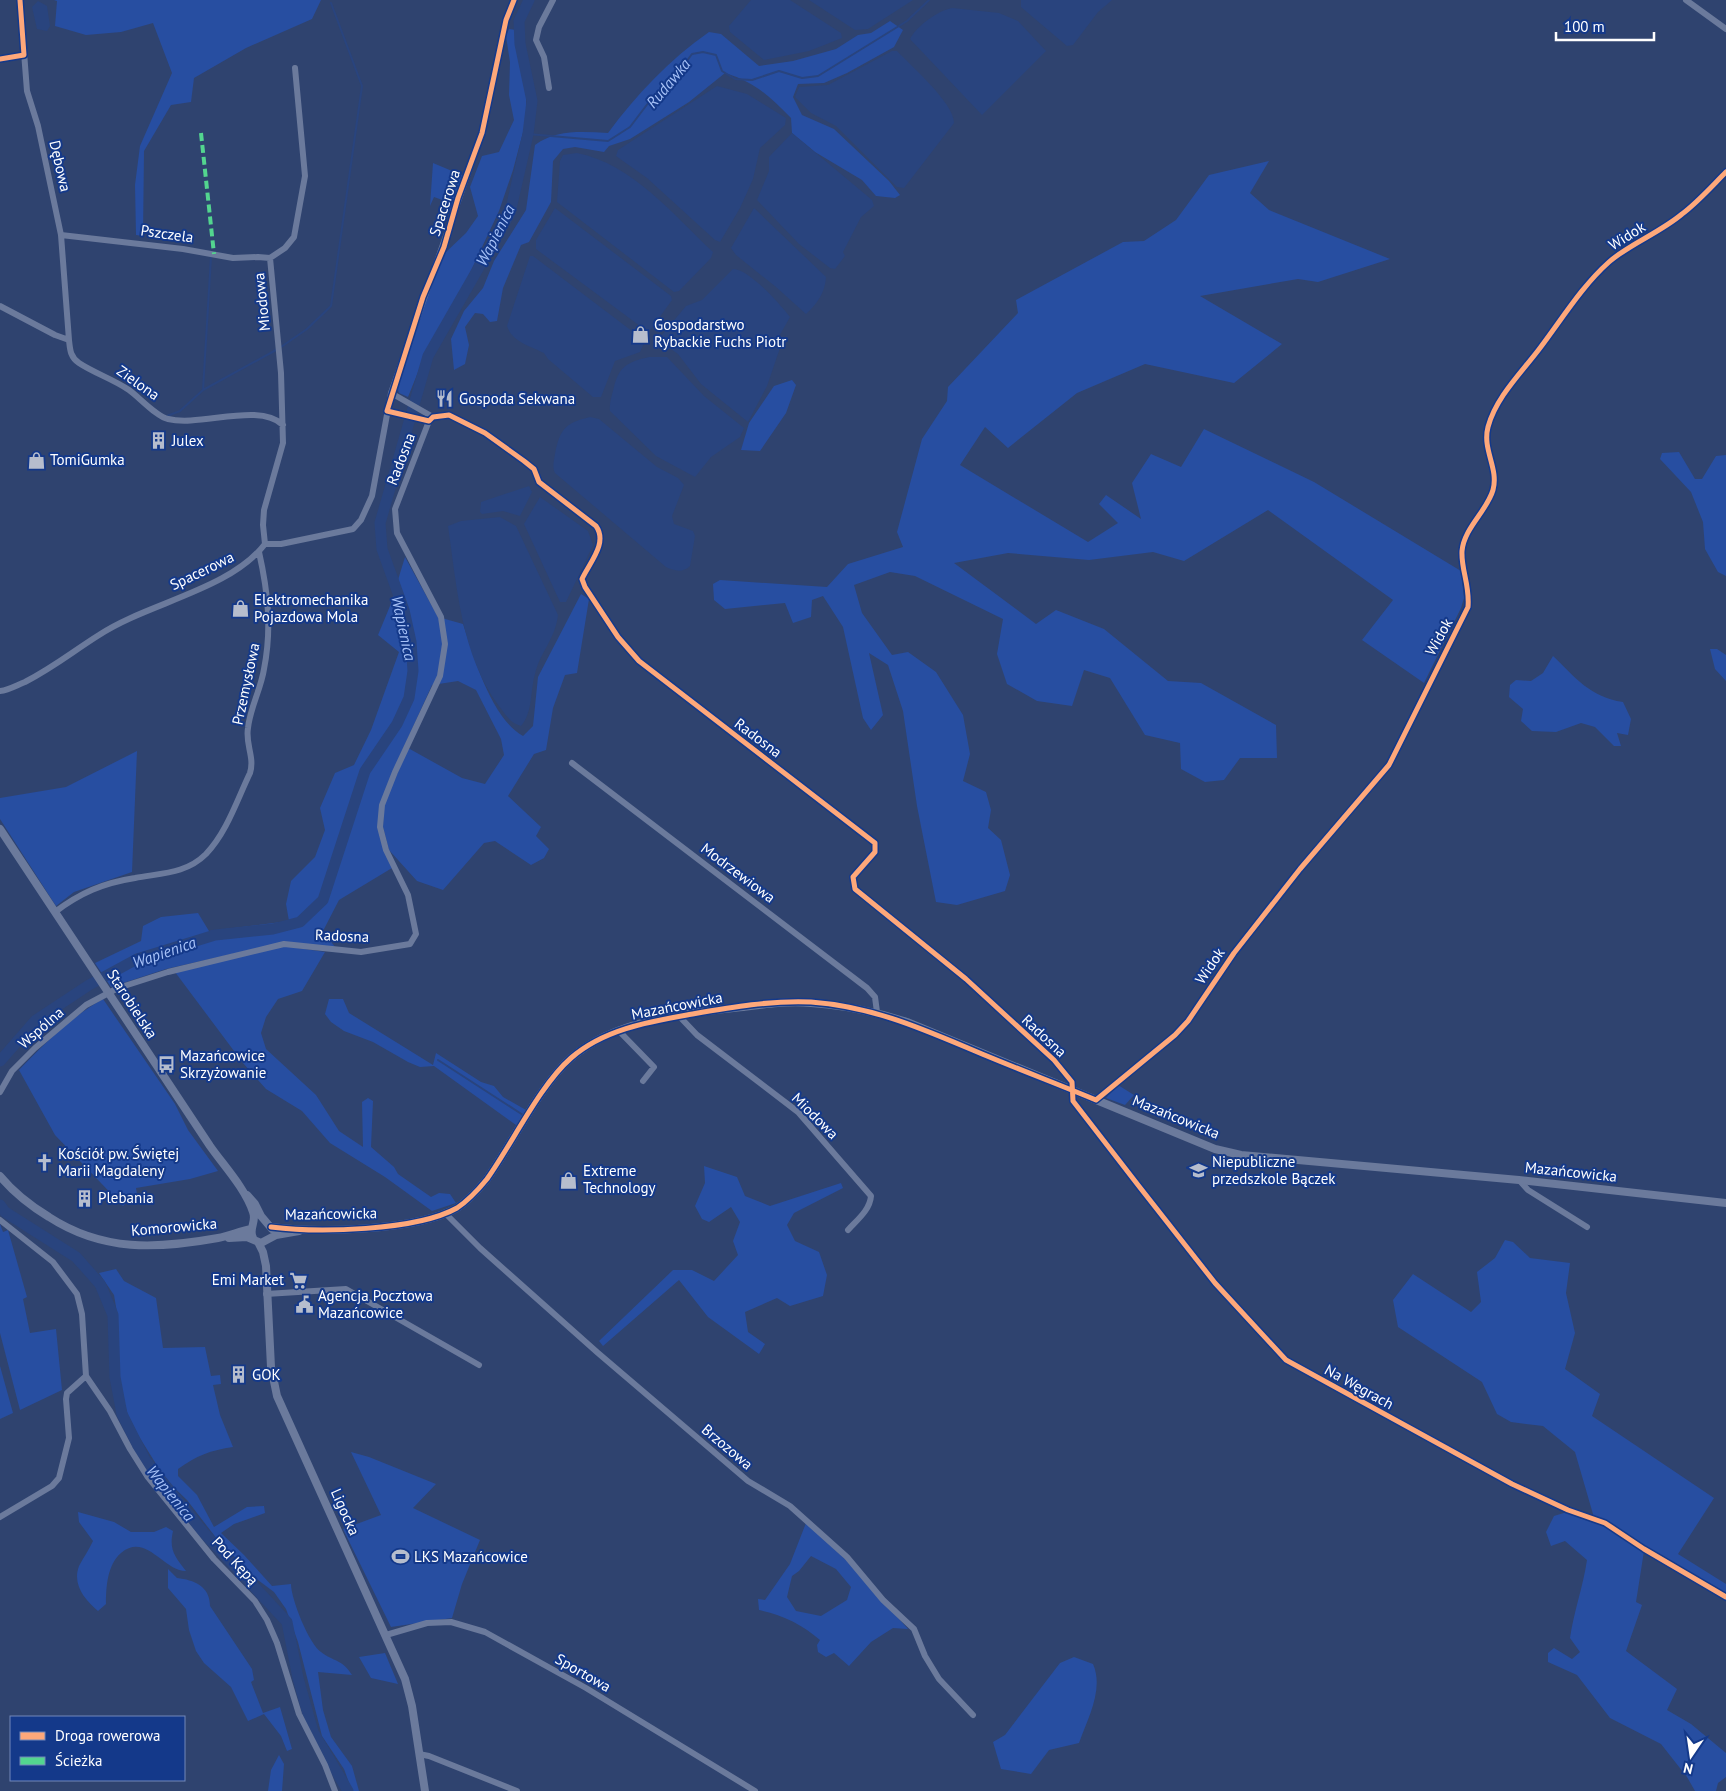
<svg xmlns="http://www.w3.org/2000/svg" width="1726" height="1791" font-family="'PT Sans',sans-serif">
  <rect width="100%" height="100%" fill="#2f436f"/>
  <path fill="#274ea1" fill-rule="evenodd" d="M54,0H321L312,19L246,48L194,78L191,102L171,105L144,151L143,236L136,235L135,185L140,146L172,73L153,23L121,32L86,35L55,26L57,1Z
    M890,21L903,30L894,47L847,73L824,83L798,84L793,97L802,115L834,129L889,181L900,195L895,198L876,196L862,180L815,152L792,133L791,118C769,96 755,82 725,73L689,102L630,139L609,146L604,152L575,147L563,149L553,161L551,202L529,242L521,245L503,288L497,321L490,322L483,314L475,313L465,327L469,345L465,364L454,370L451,339L464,311L483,288L494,261L526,210L535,145C557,129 582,132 608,133C637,94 669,60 709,32L721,34L759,66L793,61L836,49L858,35L871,33Z
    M509,29L516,30V43L526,90V121L513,170L499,211L467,279L428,347L408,397L399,393L396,383L425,297L445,253L466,233L478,216L470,187L482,156L499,152L514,120L509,95L510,62L506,36Z
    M1269,161L1250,193L1269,210L1390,259L1318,282L1298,279L1200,296L1282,344L1234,383L1145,364L1077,393L1008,448L985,427L960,465L1088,542L1118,523L1099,504L1106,495L1141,519L1132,483L1151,454L1181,467L1204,429L1314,482L1461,571L1464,598L1461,608L1424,683L1362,640L1393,600L1268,510L1184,561L1153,552L1089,560L1008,553L954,563L1036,624L1056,610L1104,629L1168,681L1201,683L1276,725L1277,758H1240L1224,780L1205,782L1181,769L1180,743L1145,735L1110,678L1084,670L1072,706L1037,701L1007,684L997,654L1003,619L915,576L890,572L854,585L862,613L892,655L908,652L936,672L963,715L970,754L963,781L986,792L991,810L988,828L1001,840L1010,875L1005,891L957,905L936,902L917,806L903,711L888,665L869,653L883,715L871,730L863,718L843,627L823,596L812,600L811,617L793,623L785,603L725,609L714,600L713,584L720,580L827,587L848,564L903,547L897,532L922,439L947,401L948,387L1018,313L1016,300L1123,242L1144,241L1176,220L1209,175Z
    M433,163L464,176L452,212L445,209L448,202L434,197L430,206Z
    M792,380L796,385L786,413L760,451L741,450L749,423L774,386Z
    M1679,452L1695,479H1702L1716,456L1726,455V576L1718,572L1705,549L1703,522L1691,492L1660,459L1662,453Z
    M405,557L438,617L463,624C474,657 491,718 523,736L533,726L538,677L581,594L589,599L577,673L565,675L553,708L546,750L534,754L508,796L541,827L536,836L549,849L544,858L531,865L495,841L484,843L443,890L417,881L389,850L383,827L384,805L408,748L462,778L485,784L504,755L501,739L476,690L458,681L432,685L393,771L378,827L392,868L339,900L323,931L335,947L285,942L166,969L111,987L95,963L141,941L143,926L161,917L198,913L209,931L289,921L286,904L291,881L315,857L325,830L320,808L335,773L354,765L371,730L399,652L378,635L390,606Z
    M1710,649H1717L1726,655V681L1715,669Z
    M1553,656C1576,678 1590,697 1623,702L1631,719L1628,735L1617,733L1621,746H1614L1595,727L1581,723L1556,732L1532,731L1521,721L1523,709L1509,697L1510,685L1516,680L1531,681L1543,673Z
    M137,751L132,872L74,892L56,906L0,819V798L66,787Z
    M284,946L325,952L302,991L278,999L266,1017L261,1033L266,1049L316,1095L339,1131L363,1147L362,1102L368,1098L373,1101L371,1147L394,1167L398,1174L431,1197L439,1193L450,1194L456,1203L432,1211L385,1177L330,1143L302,1111L266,1089L243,1063L175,972Z
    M103,999L175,1104L188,1130L218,1171L190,1179L136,1188L137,1194L123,1206L55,1135L19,1070C44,1044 71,1017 103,999Z
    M329,999H343L349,1013L433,1065L436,1053L481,1082L494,1086L503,1097L526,1110L516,1125L434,1066L420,1067L408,1062L373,1042L344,1031L331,1022L325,1014Z
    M1118,1085L1134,1095L1125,1105L1106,1098Z
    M704,1166L737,1177L745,1196L770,1206L841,1183L843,1188L794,1213L787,1225L795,1241L819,1252L827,1275L823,1296L790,1306L777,1298L745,1312L748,1332L765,1344L759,1354L708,1317L679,1280L603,1346L599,1341L673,1270H692L714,1281L738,1255L733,1241L740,1222L731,1207L709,1222L702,1219L695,1206L705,1183Z
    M0,1224L3,1232L8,1230L27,1297L23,1299L30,1333L56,1329L62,1390L20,1410L0,1333Z
    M1505,1240L1513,1242L1530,1258L1570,1263L1566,1293L1575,1333L1565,1369L1600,1394L1592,1416L1714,1498L1678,1554L1726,1584V1595L1644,1551L1636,1602L1642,1605L1626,1651L1677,1689L1667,1710L1691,1724L1726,1753V1777L1718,1783L1716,1791H1695L1687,1777L1661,1744L1610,1718L1577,1675L1548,1662V1653L1554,1648L1572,1659L1580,1652L1570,1638C1574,1611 1583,1587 1587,1560L1565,1541L1551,1546L1546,1532L1554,1516L1567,1512L1595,1521L1575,1452L1543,1426L1511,1422L1497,1414L1482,1382L1398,1327L1393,1300L1413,1274L1471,1312L1481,1302L1477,1272L1495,1258Z
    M116,1269L124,1281L156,1298L163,1348L205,1347L211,1376L220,1375L221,1384L213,1385L220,1415L233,1447C211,1450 196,1456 178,1469V1476L197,1495L214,1527L247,1507L264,1506L265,1513L234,1524L221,1533L244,1555L272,1586L291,1584C291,1599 309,1644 321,1652C334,1662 342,1659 352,1675L318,1672L323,1710L331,1737L352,1766L359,1791H352L344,1769L322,1736L298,1642L286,1609L274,1592L254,1577L217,1539L187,1500L166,1480L130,1422L120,1388L117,1356L118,1319L114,1295L99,1273Z
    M0,1366L13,1413L0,1419Z
    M351,1452L369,1457L436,1484L413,1508L480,1540L462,1584L452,1618L391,1627L343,1529L381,1515Z
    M78,1512L114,1522L131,1532H154L166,1527L173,1531C169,1549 174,1556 186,1571C163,1571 146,1532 121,1553C107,1565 106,1588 106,1604L98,1611C85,1600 72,1585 79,1566C83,1558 89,1550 93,1541L79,1522Z
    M806,1523L845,1559L908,1629L893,1628L871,1642L849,1666L834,1653L826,1657L818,1652L817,1645L820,1640C802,1624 782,1615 759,1610L758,1599L765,1600L790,1564ZM811,1556L836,1569L851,1587L847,1600L821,1616L796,1611L787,1597L792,1576L799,1571Z
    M168,1569L177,1578C194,1580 210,1586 210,1606L252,1669L254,1680L251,1682L263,1713L280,1707L292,1749L287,1751L281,1736L264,1714L248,1721L231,1687L204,1663L196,1651L189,1630L186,1609L168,1588Z
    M385,1653L398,1684L371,1678L359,1657Z
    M1074,1657L1093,1664C1104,1689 1088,1718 1079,1743L1049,1750L1031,1774L1001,1769L993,1742L1005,1735L1060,1663Z
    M279,1755L284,1764L282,1791H268L271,1770Z"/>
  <path fill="#29447e" d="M751,0H790L841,33L842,38L809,51L764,60L730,32L729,26Z
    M809,0H913L868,29L855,30Z
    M1021,0H1112L1098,12L1073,45L1067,46L1021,7Z
    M38,1L47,6L50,26L47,31L37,29L32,7Z
    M952,8L999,13L1018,21L1046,51L982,115L910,39C917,26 937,11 952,8Z
    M892,51H897C912,67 954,103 954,123L904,188L897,187L836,126L811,113L795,97L799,87L828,85Z
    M717,86L747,94L786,118L785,125L760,148L753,179L740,208L720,242L715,240L647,178L616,156L618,150Z
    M792,133L872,200L874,206L861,217L843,252L845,256L835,269L830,268L799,244L757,200L769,171V157Z
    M577,153C633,164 673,215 713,252L711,258L679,291L674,292L557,202L560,161L563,155Z
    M555,208L671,296L672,300L651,329L649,331L640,326L536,249V240Z
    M754,208L826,277C825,293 817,304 806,314L776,287L736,255L731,248Z
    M530,256H533L645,341L640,352L615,361L601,397H593L548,359L544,353C531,346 512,342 507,326Z
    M733,269C749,269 780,304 790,317L777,340L780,348L767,386L748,422L701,384L678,354L671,349L656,348L657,341L686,306L702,300Z
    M649,357H667L704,396L744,428L740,437L711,457L695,477L656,456L610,411C609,403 612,395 614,387C619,366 628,362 649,357Z
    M590,417L599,419L657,467L678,478L684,485L672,516L674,524L693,531L695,536L690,566C683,573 674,571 666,567L555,473C552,467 554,461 555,454C560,429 565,423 590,417Z
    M529,486L532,492L520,516L503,511L482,514L480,512L481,502Z
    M540,497L588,531L593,545L566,602H560L524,524Z
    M500,517L516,526L558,615C555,640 540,652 535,674C530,691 533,712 521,726C510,723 506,715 499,706C461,655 457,587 448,526L461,521Z"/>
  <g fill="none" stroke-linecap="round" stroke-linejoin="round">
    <path stroke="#29447e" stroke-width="2" d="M528,134L608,141L630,127L652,98L678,73L692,54L703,52L716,55L722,71L735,79L752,80L779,71L802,78L818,76L907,21L929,0
      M281,347L307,329L331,306L362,86L331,3
      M203,390L211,257
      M167,416L180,411L203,390L276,350
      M0,1058L1,1060
      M438,1060L523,1115"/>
    <path stroke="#29447e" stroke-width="11" d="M0,1061L36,1020L89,985L137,959L215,935L273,929L300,922L323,900L365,771L397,724L409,698L413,671L411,642L404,610L382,549L380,523L428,356L510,213L528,134L532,101L520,44L519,21L529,0
      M0,1205L5,1212L76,1257L100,1284L113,1315L115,1377L122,1414L145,1460L203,1532L287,1622L298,1678L313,1732L348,1791"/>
    <path stroke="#6b7a9c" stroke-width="6" d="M20,0L27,91L38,126L61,235L69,340
      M1686,0L1726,29
      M0,59L24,55
      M549,88L544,57L536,40L539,27L553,0
      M61,235L183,249L233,258L258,257L270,258
      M0,306L55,335L69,340C70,349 70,357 79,363C94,373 113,379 129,390C139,397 157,417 168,419C201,427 259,402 283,425
      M391,393L433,417
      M265,544L263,525L264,510L283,443L281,373L270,258L285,248L294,237L305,176L295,68
      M0,691C9,690 17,685 25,682C54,667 72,652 99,635C147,603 230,590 265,544H281L353,529L361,520L372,496L391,393L482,133L506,20L514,0
      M572,763L867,988L875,997L877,1012
      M55,912C80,893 103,883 135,878C161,873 186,874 206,854C227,832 237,800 250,773C255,757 245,744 248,728C250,708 261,689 264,669C272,629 268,592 259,552
      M679,1016L697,1035L798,1112L871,1196C870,1210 857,1220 848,1230
      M619,1031L654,1067L643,1081
      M0,1092L12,1071L35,1048L86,1005L118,988L168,972L284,944L361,952L410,944L416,934L408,895L386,850L380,827L382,805L395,772L440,676L445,644L441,617L397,533L395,509L429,421L433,417L449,415L485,433L524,461L534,469L539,482L596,526C608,543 590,562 582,579L585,587L618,637L639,661L875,843V852L853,877L855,889L966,979L1054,1060L1072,1082L1073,1101L1138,1185L1215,1283L1286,1360L1512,1484L1568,1510L1605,1523L1644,1549L1726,1597
      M1096,1100L1175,1035L1188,1021L1234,953L1300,869L1389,765L1468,607C1470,585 1461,570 1462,551C1464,528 1487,511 1493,490C1499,468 1482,450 1488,427C1496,397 1522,372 1540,348C1562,319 1582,286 1609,262C1628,245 1661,232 1682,214C1698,202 1712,186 1726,172
      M1519,1180L1528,1190L1587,1227
      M445,1213L480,1248L598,1353L748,1481L790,1506L847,1557L883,1600L914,1629L925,1656L939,1679L973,1715
      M0,1220L53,1262L77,1294L82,1314L86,1376L110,1411L130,1449L147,1476L214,1559L255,1601L267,1620L277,1643L299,1714L325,1765L335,1791
      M266,1294L346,1289L479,1365
      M0,1517L52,1486L59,1478L69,1438L66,1399L67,1393L86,1376
      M386,1635L427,1623L451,1622L485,1632L586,1688L755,1791
      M419,1754L429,1756L517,1791"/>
    <path stroke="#6b7a9c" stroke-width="8" d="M0,829L210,1146C224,1166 245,1188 253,1212C257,1222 248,1229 253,1238
      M0,1176C14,1193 31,1206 49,1217C103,1252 157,1249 218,1238C229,1236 240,1231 251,1229
      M247,1195L255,1204L261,1216L272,1229
      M271,1227C317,1233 416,1231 457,1208C469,1200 478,1190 487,1179C512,1144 540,1085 571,1058C616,1019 687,1013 743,1007C766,1004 788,1001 811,1003C844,1005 876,1012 907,1022L1215,1149L1241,1155L1519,1180L1726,1203
      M229,1238L247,1237L261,1243L276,1235L299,1231
      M258,1242L263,1252L266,1266L271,1367L277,1396L405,1679L412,1706L425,1791"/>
    <path stroke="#53d58f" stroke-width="4" stroke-dasharray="8 4" stroke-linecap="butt" d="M201,133L214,254"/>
    <defs>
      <path id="cycleway" d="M514,0L506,20L482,133L458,198L444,247L423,297L387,411L429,421L433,417L449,415L485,433L524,461L534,469L539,482L596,526C608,543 590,562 582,579L585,587L618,637L639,661L875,843V852L853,877L855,889L966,979L1054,1060L1072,1082L1073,1101L1138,1185L1215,1283L1286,1360L1512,1484L1568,1510L1605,1523L1644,1549L1726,1597
        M0,59L24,55L20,0
        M271,1227C317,1233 416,1231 457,1208C469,1200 478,1190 487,1179C512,1144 540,1085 571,1058C603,1030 647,1022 687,1015C727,1008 770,1000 811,1002C877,1007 927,1031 987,1056C1023,1071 1060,1085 1096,1100L1175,1035L1188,1021L1234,953L1300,869L1389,765L1468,607C1470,585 1461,570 1462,551C1464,528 1487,511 1493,490C1499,468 1482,450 1488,427C1496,397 1522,372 1540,348C1562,319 1582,286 1609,262C1628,245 1661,232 1682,214C1698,202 1712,186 1726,172"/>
    </defs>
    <use href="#cycleway" stroke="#14398a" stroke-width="8"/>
    <use href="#cycleway" stroke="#fea87a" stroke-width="5"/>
  </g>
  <defs>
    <symbol id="shop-bare" viewBox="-9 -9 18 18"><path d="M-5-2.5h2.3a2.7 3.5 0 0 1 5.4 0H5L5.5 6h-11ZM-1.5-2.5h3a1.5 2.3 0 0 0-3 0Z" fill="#b6bdcd" stroke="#14398a" stroke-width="2.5" paint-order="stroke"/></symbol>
    <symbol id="restaurant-bare" viewBox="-9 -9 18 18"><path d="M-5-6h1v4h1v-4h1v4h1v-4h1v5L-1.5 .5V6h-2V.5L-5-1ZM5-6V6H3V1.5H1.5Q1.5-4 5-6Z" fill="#b6bdcd" stroke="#14398a" stroke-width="2.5" paint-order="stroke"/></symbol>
    <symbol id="building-bare" viewBox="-9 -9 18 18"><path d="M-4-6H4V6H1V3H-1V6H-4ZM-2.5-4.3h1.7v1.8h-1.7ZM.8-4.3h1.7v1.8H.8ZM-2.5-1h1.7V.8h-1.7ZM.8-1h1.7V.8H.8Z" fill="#b6bdcd" stroke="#14398a" stroke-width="2.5" paint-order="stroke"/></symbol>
    <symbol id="bus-bare" viewBox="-9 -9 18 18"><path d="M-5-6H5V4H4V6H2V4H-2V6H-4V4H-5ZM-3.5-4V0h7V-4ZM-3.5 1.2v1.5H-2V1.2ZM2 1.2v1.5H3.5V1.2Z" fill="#b6bdcd" stroke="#14398a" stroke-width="2.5" paint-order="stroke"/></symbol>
    <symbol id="church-bare" viewBox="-9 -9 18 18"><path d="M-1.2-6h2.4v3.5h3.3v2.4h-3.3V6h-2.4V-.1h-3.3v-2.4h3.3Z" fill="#b6bdcd" stroke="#14398a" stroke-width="2.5" paint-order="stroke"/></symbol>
    <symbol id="school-bare" viewBox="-9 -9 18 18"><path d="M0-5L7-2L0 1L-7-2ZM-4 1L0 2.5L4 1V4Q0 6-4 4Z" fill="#b6bdcd" stroke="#14398a" stroke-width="2.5" paint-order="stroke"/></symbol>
    <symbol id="supermarket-bare" viewBox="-9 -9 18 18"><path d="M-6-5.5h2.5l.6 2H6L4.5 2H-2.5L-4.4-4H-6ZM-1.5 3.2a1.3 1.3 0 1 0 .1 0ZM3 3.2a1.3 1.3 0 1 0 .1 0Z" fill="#b6bdcd" stroke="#14398a" stroke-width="2.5" paint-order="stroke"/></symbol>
    <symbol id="civic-bare" viewBox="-9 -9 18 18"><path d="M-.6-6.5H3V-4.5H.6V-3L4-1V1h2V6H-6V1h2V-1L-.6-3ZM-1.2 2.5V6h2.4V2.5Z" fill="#b6bdcd" stroke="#14398a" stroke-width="2.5" paint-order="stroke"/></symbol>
    <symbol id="stadium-bare" viewBox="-9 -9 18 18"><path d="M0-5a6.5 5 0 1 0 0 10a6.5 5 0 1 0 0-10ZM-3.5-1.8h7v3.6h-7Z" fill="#b6bdcd" stroke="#14398a" stroke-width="2.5" paint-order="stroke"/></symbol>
  </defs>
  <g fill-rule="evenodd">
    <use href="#shop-bare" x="628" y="322" width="25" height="25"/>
    <use href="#restaurant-bare" x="432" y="386" width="25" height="25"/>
    <use href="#building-bare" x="146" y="428" width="25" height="25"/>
    <use href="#shop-bare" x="24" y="448" width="25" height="25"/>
    <use href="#shop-bare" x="228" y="596" width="25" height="25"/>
    <use href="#bus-bare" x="154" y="1052" width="25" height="25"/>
    <use href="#church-bare" x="32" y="1150" width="25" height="25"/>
    <use href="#school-bare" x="1186" y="1158" width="25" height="25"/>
    <use href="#shop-bare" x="556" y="1168" width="25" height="25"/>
    <use href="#building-bare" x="72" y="1186" width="25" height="25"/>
    <use href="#supermarket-bare" x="286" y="1268" width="25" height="25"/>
    <use href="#civic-bare" x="292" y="1292" width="25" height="25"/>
    <use href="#building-bare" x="226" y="1362" width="25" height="25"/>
    <use href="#stadium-bare" x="388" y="1544" width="25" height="25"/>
  </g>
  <g text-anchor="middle" stroke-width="4" stroke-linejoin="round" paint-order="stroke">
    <g font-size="15" fill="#fff" stroke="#14398a">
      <text transform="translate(60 166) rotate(77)" y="5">Dębowa</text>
      <text transform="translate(445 203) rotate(-72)" y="5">Spacerowa</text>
      <text transform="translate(167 234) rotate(8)" y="5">Pszczela</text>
      <text transform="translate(1627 236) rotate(-32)" y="5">Widok</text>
      <text transform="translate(262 302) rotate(-96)" y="5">Miodowa</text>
      <text transform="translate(138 383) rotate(35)" y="5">Zielona</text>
      <text transform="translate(401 459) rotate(-69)" y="5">Radosna</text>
      <text transform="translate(202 571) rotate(-26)" y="5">Spacerowa</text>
      <text transform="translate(1439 637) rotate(-61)" y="5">Widok</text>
      <text transform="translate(246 684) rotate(-78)" y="5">Przemysłowa</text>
      <text transform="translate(758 738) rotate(37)" y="5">Radosna</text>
      <text transform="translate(738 873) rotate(37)" y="5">Modrzewiowa</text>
      <text transform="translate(342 936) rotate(2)" y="5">Radosna</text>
      <text transform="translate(1210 966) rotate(-56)" y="5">Widok</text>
      <text transform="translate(132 1004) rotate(57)" y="5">Starobielska</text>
      <text transform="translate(677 1006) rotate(-11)" y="5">Mazańcowicka</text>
      <text transform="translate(41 1028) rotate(-41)" y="5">Wspólna</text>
      <text transform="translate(1044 1036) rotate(43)" y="5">Radosna</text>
      <text transform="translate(815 1116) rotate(45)" y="5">Miodowa</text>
      <text transform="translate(1176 1117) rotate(22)" y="5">Mazańcowicka</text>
      <text transform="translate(1571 1172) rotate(6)" y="5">Mazańcowicka</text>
      <text transform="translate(331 1214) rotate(-1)" y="5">Mazańcowicka</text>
      <text transform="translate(174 1227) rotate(-5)" y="5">Komorowicka</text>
      <text transform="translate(1359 1387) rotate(29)" y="5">Na Węgrach</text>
      <text transform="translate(727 1447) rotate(40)" y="5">Brzozowa</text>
      <text transform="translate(345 1512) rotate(66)" y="5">Ligocka</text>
      <text transform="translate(235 1561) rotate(47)" y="5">Pod Kępą</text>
      <text transform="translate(583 1673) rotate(30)" y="5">Sportowa</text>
    </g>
    <g font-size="15" fill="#fff" stroke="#14398a" text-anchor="start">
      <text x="654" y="330">Gospodarstwo<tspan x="654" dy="17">Rybackie Fuchs Piotr</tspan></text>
      <text x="459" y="404">Gospoda Sekwana</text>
      <text x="172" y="446">Julex</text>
      <text x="50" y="465">TomiGumka</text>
      <text x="254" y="605">Elektromechanika<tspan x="254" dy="17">Pojazdowa Mola</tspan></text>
      <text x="180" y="1061">Mazańcowice<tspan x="180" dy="17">Skrzyżowanie</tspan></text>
      <text x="58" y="1159">Kościół pw. Świętej<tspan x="58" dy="17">Marii Magdaleny</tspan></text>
      <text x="1212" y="1167">Niepubliczne<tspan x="1212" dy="17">przedszkole Bączek</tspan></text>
      <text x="583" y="1176">Extreme<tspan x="583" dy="17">Technology</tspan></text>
      <text x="98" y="1203">Plebania</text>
      <text x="284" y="1285" text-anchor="end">Emi Market</text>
      <text x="318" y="1301">Agencja Pocztowa<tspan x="318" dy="17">Mazańcowice</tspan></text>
      <text x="252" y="1380">GOK</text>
      <text x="414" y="1562">LKS Mazańcowice</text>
    </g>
    <g font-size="16" font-style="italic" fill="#a6c1f7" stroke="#14398a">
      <text transform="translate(668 83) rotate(-50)" y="6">Rudawka</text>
      <text transform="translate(495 235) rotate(-63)" y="6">Wapienica</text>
      <text transform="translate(404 628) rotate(78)" y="6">Wapienica</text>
      <text transform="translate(164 952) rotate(-19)" y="6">Wapienica</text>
      <text transform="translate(171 1493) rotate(51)" y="6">Wapienica</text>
    </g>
  </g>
  <rect x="10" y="1716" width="175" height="65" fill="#14398a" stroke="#7288b9"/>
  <rect x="20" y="1732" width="25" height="8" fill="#fea87a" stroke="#7288b9"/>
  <text x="55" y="1741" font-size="15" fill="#ffffff">Droga rowerowa</text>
  <rect x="20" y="1757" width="25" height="8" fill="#53d58f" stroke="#7288b9"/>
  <text x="55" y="1766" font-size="15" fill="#ffffff">Ścieżka</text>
  <g transform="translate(1691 1756) rotate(193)" stroke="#14398a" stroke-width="4" paint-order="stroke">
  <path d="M0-4L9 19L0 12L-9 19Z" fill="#ffffff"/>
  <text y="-8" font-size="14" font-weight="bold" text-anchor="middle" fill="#ffffff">N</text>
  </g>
  <path d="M1556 32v8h98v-8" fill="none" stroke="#ffffff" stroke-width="2.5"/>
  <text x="1564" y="32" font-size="15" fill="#ffffff" stroke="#14398a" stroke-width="4" paint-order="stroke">100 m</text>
</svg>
